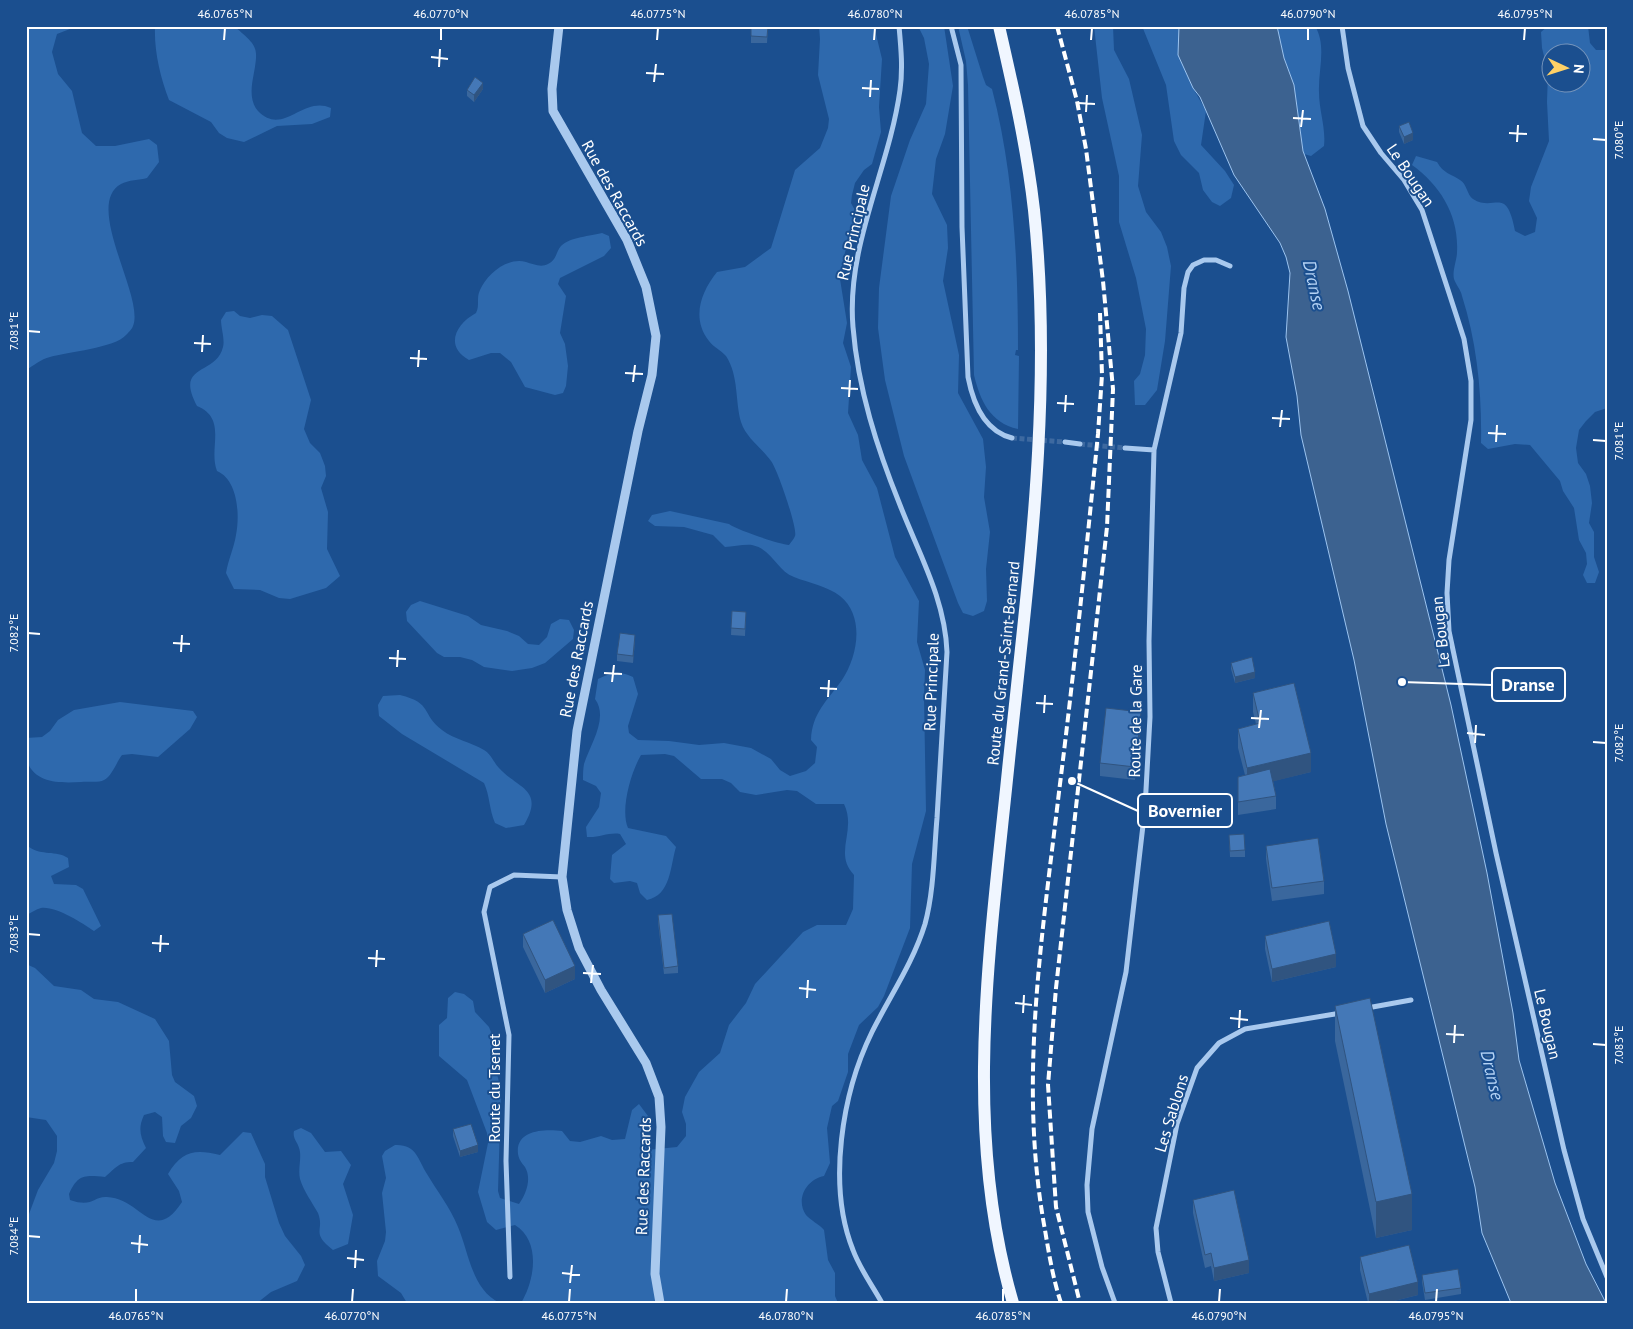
<svg xmlns="http://www.w3.org/2000/svg" width="1633" height="1329" font-family="'PT Sans',sans-serif">
  <rect width="100%" height="100%" fill="#1b4f8f"/>
  <path fill="#2e69ad" fill-rule="evenodd" d="M26,26H85L75,27L57,34L52,52L58,74L72,91L82,133L96,146H115L149,139L157,145L159,162L147,178C140,180 128,180 121,184C83,205 145,297 133,326C132,329 128,333 126,335C115,348 67,352 50,357C41,359 33,366 26,370Z
    M155,26H234C258,47 259,46 253,78C251,89 250,102 258,111C283,137 303,95 331,108L330,117L312,124L277,126L244,142L227,138L219,133L211,122L169,100C160,76 154,51 155,26Z
    M819,26H874L882,59L879,107L881,132L872,164L864,170L855,183L852,195L851,203L857,214L858,226L854,239L849,242L845,252L840,279L847,323L843,343L851,367L848,413L858,435L862,460L877,488L895,557L919,601L917,642L925,670L924,697L926,811L912,864L910,928L884,996L878,1007L859,1025L848,1054V1072L838,1101L832,1106L827,1128L830,1163L824,1176C807,1179 795,1199 806,1215C810,1220 819,1224 824,1230L828,1260L835,1273V1296L838,1303H521C535,1280 541,1241 515,1225L496,1230L487,1222L478,1192L488,1143L487,1133L467,1080L439,1056V1025L447,1018L448,998L455,992L464,994L473,1001L475,1012L489,1027L496,1045L495,1066L501,1090L498,1191L500,1198L519,1204C526,1194 532,1179 525,1167C522,1163 519,1160 518,1154C515,1129 546,1129 562,1131L570,1141L580,1142L601,1136L612,1140L625,1139L632,1110L639,1104L648,1116L644,1142L647,1150L677,1147L686,1136V1124L682,1112L685,1097L699,1072L720,1053L729,1025L746,1003L755,984L803,932L817,925H846L853,909L854,875C833,853 857,831 844,804H816L797,791L787,790L756,795L740,792L731,783L722,779H701L674,756L665,754L641,755C631,772 620,810 628,828L666,836L676,847C670,867 671,895 647,900L640,893L637,883L630,881L614,883L610,879L612,855L626,844L620,834C609,832 599,838 587,837L586,827L599,807L601,793L596,786L583,780C583,775 583,769 584,764C590,745 609,718 595,699L598,679C611,673 619,670 633,677L638,694L628,726L629,733L638,740L669,741L699,745L724,743L751,748L771,759L780,770L790,776L806,771L815,763L817,747L811,740C812,713 827,701 842,680C858,656 865,616 840,596C827,586 809,583 794,577C777,571 772,549 752,545C744,544 733,547 725,547L713,535L684,527L655,526L648,521L652,515L670,511L729,524C737,530 779,544 789,545C791,542 794,539 795,536C798,529 777,468 771,461C762,448 746,438 741,422C735,401 739,376 726,356C721,350 713,347 709,341C691,318 701,292 717,272L745,267L771,248L795,170L820,148L828,128L829,119L818,75L820,39Z
    M918,26H944L953,86L945,134L936,159L932,194L947,225L948,248L943,281L959,355L958,393L983,439L986,467L984,497L990,532L986,569L987,601L984,611L973,616L963,613L958,603L904,456L885,380L878,328L879,288L891,196L910,140L926,104L929,64L924,38Z
    M958,26H967L983,77L986,85L992,89C1014,173 1018,263 1018,350H1016L1015,355L1019,356L1018,429C990,423 980,400 974,375L968,85L966,61Z
    M1094,26H1113L1114,50L1129,79L1142,135L1138,186L1146,212L1161,232L1167,247L1171,266L1165,341L1157,390L1145,405H1135L1134,381L1140,374L1145,355L1146,329L1136,278L1119,222V176L1102,98Z
    M1142,26H1179V37L1193,88L1206,111L1201,145L1225,171L1234,185L1231,198L1220,206L1212,202L1203,190L1199,173L1181,155L1174,141L1166,85Z
    M1277,26H1315C1327,46 1318,70 1319,92C1319,111 1326,127 1324,146L1311,156L1304,154L1303,150L1294,85L1284,58Z
    M1548,26H1588L1590,43L1596,50H1607V408L1595,412L1586,421L1579,430L1576,448L1578,463L1586,474L1590,486L1592,503L1589,523L1594,532V557L1599,572L1595,583H1587L1583,575L1587,564L1586,553L1579,540L1574,508L1563,491L1560,481L1530,445L1515,444L1488,449L1481,443C1482,393 1477,343 1462,296C1461,290 1456,285 1454,279C1452,271 1457,260 1457,252C1459,216 1441,186 1412,165L1416,156L1437,162C1444,174 1450,173 1460,180C1467,184 1467,195 1473,199C1495,213 1506,184 1515,231L1525,236L1535,232L1537,218L1529,201L1531,187L1549,141L1547,102L1548,72L1542,48L1541,32ZM1550,52H1580V82H1550Z
    M602,233L609,236L611,248L604,256L560,278L558,284L566,296L560,333L565,344L568,366L566,386L563,393L555,395L525,387L511,362L500,353H491L469,360C444,346 456,324 476,313C480,305 476,298 480,290C487,274 507,257 526,262C533,264 541,268 548,264C557,260 556,251 561,246C570,237 591,236 602,233Z
    M234,311L240,316L250,318L262,315L272,316L288,330L311,400L304,429L310,443L320,453L325,466L326,476L321,488L328,512L327,549L340,576L326,588L290,599L279,598L260,590L234,589L226,573C228,560 234,548 236,535C240,515 238,480 217,471C208,448 228,419 197,406C174,363 216,376 223,347C225,340 221,328 221,320L226,312Z
    M420,601L468,616L481,625L507,631L519,636L528,644L539,645L547,637L551,624L560,619L569,620L574,630L573,639L545,663L532,668L512,671L484,667L472,660L460,657H444L437,653L407,621L406,612L411,605Z
    M400,695C433,703 421,714 442,730C455,740 471,742 484,750C491,754 494,763 499,768C518,789 545,789 524,825L506,828L495,823C489,809 490,796 484,783L402,734L379,716L378,705L383,696Z
    M120,702L193,711L197,717L190,729L158,757L132,754L122,755C116,763 112,776 104,780C99,783 88,781 81,782C61,783 35,784 27,761C24,755 26,744 26,738L42,737L50,731L58,720L74,710Z
    M26,829L29,847C42,856 56,850 68,858L69,867L51,876L54,884L76,885L83,889L101,926L94,931C82,923 56,906 41,908C36,909 31,913 26,915Z
    M26,964L35,968L54,986L81,990L94,999L118,1002L155,1019L169,1041L172,1075L175,1082L194,1096L197,1106L191,1118L181,1126L175,1143L166,1142L163,1136L162,1117L155,1112L144,1115C138,1128 140,1136 146,1148L133,1162C118,1162 116,1168 105,1177C85,1175 78,1174 69,1194L70,1200C93,1208 93,1196 107,1197C141,1198 153,1246 182,1202L179,1191L168,1174C182,1151 194,1149 220,1155L243,1132L251,1133L265,1164V1177L279,1223L285,1236L301,1256L305,1265L297,1281L271,1292L257,1303H26V1222L38,1190L54,1163L57,1151V1136L46,1120L26,1117Z
    M301,1128L311,1133L325,1152L341,1151L351,1165L343,1184L353,1215L348,1244L333,1250C310,1232 325,1231 318,1213C312,1202 304,1192 300,1179C298,1170 301,1161 300,1152C299,1143 292,1139 294,1131Z
    M395,1145C416,1144 418,1159 427,1174C437,1191 450,1207 458,1227C469,1253 472,1290 500,1303H407L401,1293L378,1276L377,1261L385,1241L386,1232L382,1193L386,1178L382,1156L385,1151Z"/>
  <path fill="#3c6290" stroke="#9cc4f0" d="M1179,26H1277L1284,58L1294,85L1303,151L1325,209L1348,291L1451,705L1487,873L1513,1013L1519,1060L1555,1183L1586,1264L1606,1303H1511L1482,1233L1475,1187L1386,824L1354,660L1301,435L1297,396L1286,337L1290,273L1286,257L1280,243L1234,175L1200,97L1193,88L1178,55Z"/>
  <g fill="none" stroke-linecap="round" stroke-linejoin="round">
    <path stroke="#3d69a0" stroke-width="5" stroke-dasharray="5 2.5" stroke-linecap="butt" d="M1012,438L1065,442
      M1080,444L1125,448"/>
    <path stroke="#a9c9ee" stroke-width="5" d="M951,26L961,65L962,227L968,377C973,403 984,431 1012,438
      M1342,26L1348,68L1363,126L1381,153L1404,180L1422,210L1464,339L1471,381V420L1449,560L1447,593L1449,631L1496,853L1564,1150L1583,1219L1607,1277
      M1065,442L1080,444
      M1125,448L1154,450
      M1367,1008L1411,1000
      M510,1277L506,1161L509,1035L484,912L490,887L514,875L562,877
      M882,1303C872,1285 860,1269 853,1250C827,1185 842,1093 872,1032C890,996 913,963 925,924C934,891 934,852 937,818C940,763 944,708 947,652C945,599 919,554 900,505C877,448 858,389 853,327C846,245 889,170 900,90C903,69 901,48 899,26
      M1115,1303L1102,1267L1088,1212L1087,1185L1092,1129L1126,972L1145,808L1150,717L1149,641L1154,450L1181,333L1184,288L1188,272L1193,265L1204,260H1216L1230,266
      M1171,1303L1158,1252L1156,1228L1177,1124L1197,1068L1219,1043L1245,1029L1341,1013"/>
    <path stroke="#a9c9ee" stroke-width="9" d="M559,26L552,89L553,111L627,240L646,287L656,336L652,375L638,431L577,731L562,877L567,910L579,948L601,990L646,1063L659,1097L661,1127L655,1274L660,1303"/>
    <path stroke="#f0f6ff" stroke-width="12" d="M999,26C1013,87 1027,148 1034,210C1054,397 1027,585 1008,770C990,947 962,1129 1013,1303"/>
    <path stroke="#fff" stroke-width="4" stroke-dasharray="9 4" stroke-linecap="butt" d="M1057,26L1077,101L1086,149L1103,281L1113,389L1107,527L1056,988L1048,1085L1056,1207L1080,1303
      M1061,1303C1053,1279 1049,1254 1045,1230C1018,1084 1042,938 1059,792C1074,673 1086,553 1098,434L1102,375L1100,313"/>
  </g>
  <path fill="#3a679d" d="M751,26H768L767,43H751Z
    M483,89L474,102L467,96V90Z
    M1399,126L1413,140L1404,144L1399,132Z
    M732,611L746,612L745,636L731,635Z
    M635,641L633,663L617,661V654Z
    M1231,663L1255,678L1235,683L1231,669Z
    M1253,693L1311,772L1273,781L1276,796V809L1238,815V777L1245,775L1238,748V729L1256,724L1253,712Z
    M1141,725L1135,780L1100,776V763Z
    M1229,835L1245,850V857H1230Z
    M1266,846L1324,881V894L1272,901L1266,859Z
    M658,915L678,966V973L664,974L658,922Z
    M523,934L575,979L545,993L523,947Z
    M1265,936L1336,967L1272,982L1265,949Z
    M1335,1006L1412,1230L1376,1238L1335,1041Z
    M453,1129L478,1152L460,1157L453,1136Z
    M1193,1200L1249,1273L1214,1281L1211,1266L1205,1268L1193,1213Z
    M1360,1257L1418,1295L1386,1303H1368L1360,1270Z
    M1422,1275L1461,1288V1294L1425,1300L1422,1282Z"/>
  <path fill="#305480" d="M483,83V89L474,102V95Z
    M1413,133V140L1404,144V137Z
    M635,635V641L633,663V656Z
    M1255,672V678L1235,683V677Z
    M1141,712V725L1135,780V767Z
    M1311,753V772L1247,788V768Z
    M1336,954V967L1272,982V969Z
    M575,966V979L545,993V980Z
    M478,1145V1152L460,1157V1151Z
    M1412,1194V1230L1376,1238V1202Z
    M1249,1260V1273L1214,1281V1268Z
    M1418,1282V1295L1386,1303H1369V1294Z"/>
  <path fill="#4478b7" stroke="#305480" d="M751,26H768L767,37L751,36Z
    M475,77L483,83L474,95L467,90Z
    M1409,122L1413,133L1404,137L1399,126Z
    M732,611L746,612L745,629L731,628Z
    M620,633L635,635L633,656L617,654Z
    M1252,657L1255,672L1235,677L1231,663Z
    M1294,683L1311,753L1247,768L1238,729L1260,723L1253,693Z
    M1106,708L1141,712L1135,767L1100,763Z
    M1270,769L1276,796L1238,802V777Z
    M1244,834L1245,850L1230,851L1229,835Z
    M1318,838L1324,881L1272,888L1266,846Z
    M672,914L678,966L664,968L658,915Z
    M553,920L575,966L545,980L523,934Z
    M1329,921L1336,954L1272,969L1265,936Z
    M1370,998L1412,1194L1376,1202L1335,1006Z
    M471,1124L478,1145L460,1151L453,1129Z
    M1234,1190L1249,1260L1214,1268L1211,1253L1205,1255L1193,1200Z
    M1409,1245L1418,1282L1369,1294L1360,1257Z
    M1458,1269L1461,1288L1425,1293L1422,1275Z"/>
  <path fill="none" stroke="#fff" stroke-width="2" d="M224,40L225,28M441,40V28M657,40L658,28M874,40L875,28M1091,40L1092,28M1308,40V28M1524,40L1525,28M431,57L448,59M439,67L440,49M646,73L664,74M654,82L656,64M862,88L879,89M870,97L871,80M1078,103L1095,104M1086,112L1087,95M1293,118L1311,119M1301,127L1303,110M1509,133L1527,134M1593,139L1606,140M1517,142L1518,125M28,331L40,332M194,343L211,344M202,352L203,335M410,358L427,359M418,367L419,350M625,373L643,374M633,382L635,365M841,388L858,389M849,397L850,380M1057,403L1074,404M1065,412L1066,395M1272,418L1290,419M1280,427L1282,410M1488,433L1506,434M1593,440L1606,441M1496,442L1497,425M28,633L40,634M173,643L190,644M181,652L182,635M389,658L406,659M397,667L398,650M604,673L622,674M612,682L614,665M820,688L837,689M828,697L829,680M1036,703L1053,704M1044,713L1045,695M1251,718L1269,719M1259,728L1261,710M1467,733L1485,735M1593,742L1606,743M1475,743L1476,725M28,934L40,935M152,943L169,944M160,952L161,935M368,958L385,959M376,967L377,950M583,973L601,974M591,983L593,965M799,988L816,990M807,998L808,980M1015,1003L1032,1005M1023,1013L1024,995M1230,1018L1248,1020M1239,1028L1240,1010M1446,1034L1464,1035M1454,1043L1455,1025M1593,1044L1606,1045M28,1236L40,1237M131,1243L148,1245M139,1253L140,1235M347,1258L364,1260M355,1268L356,1250M562,1273L580,1275M570,1283L572,1265M136,1302V1289M352,1302L353,1289M569,1302L570,1289M786,1302L787,1289M1003,1302V1289M1219,1302L1220,1289M1436,1302L1437,1289"/>
  <g text-anchor="middle" stroke-width="4" stroke-linejoin="round" paint-order="stroke">
    <g font-size="16" fill="#fff" stroke="#1b4f8f">
      <text transform="translate(1411 175) rotate(56)" y="6">Le Bougan</text>
      <text transform="translate(615 193) rotate(61)" y="6">Rue des Raccards</text>
      <text transform="translate(853 232) rotate(-77)" y="6">Rue Principale</text>
      <text transform="translate(1440 632) rotate(-96)" y="6">Le Bougan</text>
      <text transform="translate(576 659) rotate(-79)" y="6">Rue des Raccards</text>
      <text transform="translate(1003 663) rotate(-84)" y="6">Route du Grand-Saint-Bernard</text>
      <text transform="translate(931 682) rotate(-88)" y="6">Rue Principale</text>
      <text transform="translate(1135 721) rotate(-89)" y="6">Route de la Gare</text>
      <text transform="translate(1548 1024) rotate(77)" y="6">Le Bougan</text>
      <text transform="translate(494 1088) rotate(-90)" y="6">Route du Tsenet</text>
      <text transform="translate(1171 1113) rotate(-73)" y="6">Les Sablons</text>
      <text transform="translate(643 1176) rotate(-88)" y="6">Rue des Raccards</text>
    </g>
    <g font-size="18" font-style="italic" fill="#b5d3f5" stroke="#1b4f8f">
      <text transform="translate(1314 285) rotate(78)" y="6">Dranse</text>
      <text transform="translate(1492 1075) rotate(77)" y="6">Dranse</text>
    </g>
  </g>
  <path fill="none" stroke="#fff" stroke-width="2" d="M1402 682L1492 685M1072 781L1138 811"/>
  <g fill="#fff" stroke="#1b4f8f" stroke-width="2">
    <circle cx="1402" cy="682" r="5"/>
    <circle cx="1072" cy="781" r="5"/>
  </g>
  <g fill="#1b4f8f" stroke="#fff" stroke-width="2">
    <rect x="1492" y="668" width="73" height="33" rx="5"/>
    <rect x="1138" y="794" width="94" height="33" rx="5"/>
  </g>
  <g font-size="18" text-anchor="middle" font-weight="bold" fill="#fff">
    <text x="1528" y="691">Dranse</text>
    <text x="1185" y="817">Bovernier</text>
  </g>
  <rect width="1633" height="1329" fill="none" stroke="#1b4f8f" stroke-width="55"/>
  <g transform="translate(1566 68) rotate(94)"><circle r="24" fill="#1b4f8f" stroke="#7695bc"/>
  <path d="M0-4L9 19L0 12L-9 19Z" fill="#ffd166"/>
  <text y="-8" font-size="14" font-weight="bold" text-anchor="middle" fill="#ffffff">N</text>
  </g>
  <rect x="28" y="28" width="1578" height="1274" fill="none" stroke="#fff" stroke-width="2"/>
  <g font-size="12" text-anchor="middle" fill="#fff">
    <text x="225" y="18">46.0765°N</text>
    <text x="441" y="18">46.0770°N</text>
    <text x="658" y="18">46.0775°N</text>
    <text x="875" y="18">46.0780°N</text>
    <text x="1092" y="18">46.0785°N</text>
    <text x="1308" y="18">46.0790°N</text>
    <text x="1525" y="18">46.0795°N</text>
    <text transform="translate(1619 140) rotate(-90)" y="4">7.080°E</text>
    <text transform="translate(14 331) rotate(-90)" y="4">7.081°E</text>
    <text transform="translate(1619 441) rotate(-90)" y="4">7.081°E</text>
    <text transform="translate(14 633) rotate(-90)" y="4">7.082°E</text>
    <text transform="translate(1619 743) rotate(-90)" y="4">7.082°E</text>
    <text transform="translate(14 934) rotate(-90)" y="4">7.083°E</text>
    <text transform="translate(1619 1045) rotate(-90)" y="4">7.083°E</text>
    <text transform="translate(14 1236) rotate(-90)" y="4">7.084°E</text>
    <text x="136" y="1320">46.0765°N</text>
    <text x="352" y="1320">46.0770°N</text>
    <text x="569" y="1320">46.0775°N</text>
    <text x="786" y="1320">46.0780°N</text>
    <text x="1003" y="1320">46.0785°N</text>
    <text x="1219" y="1320">46.0790°N</text>
    <text x="1436" y="1320">46.0795°N</text>
  </g>
</svg>
